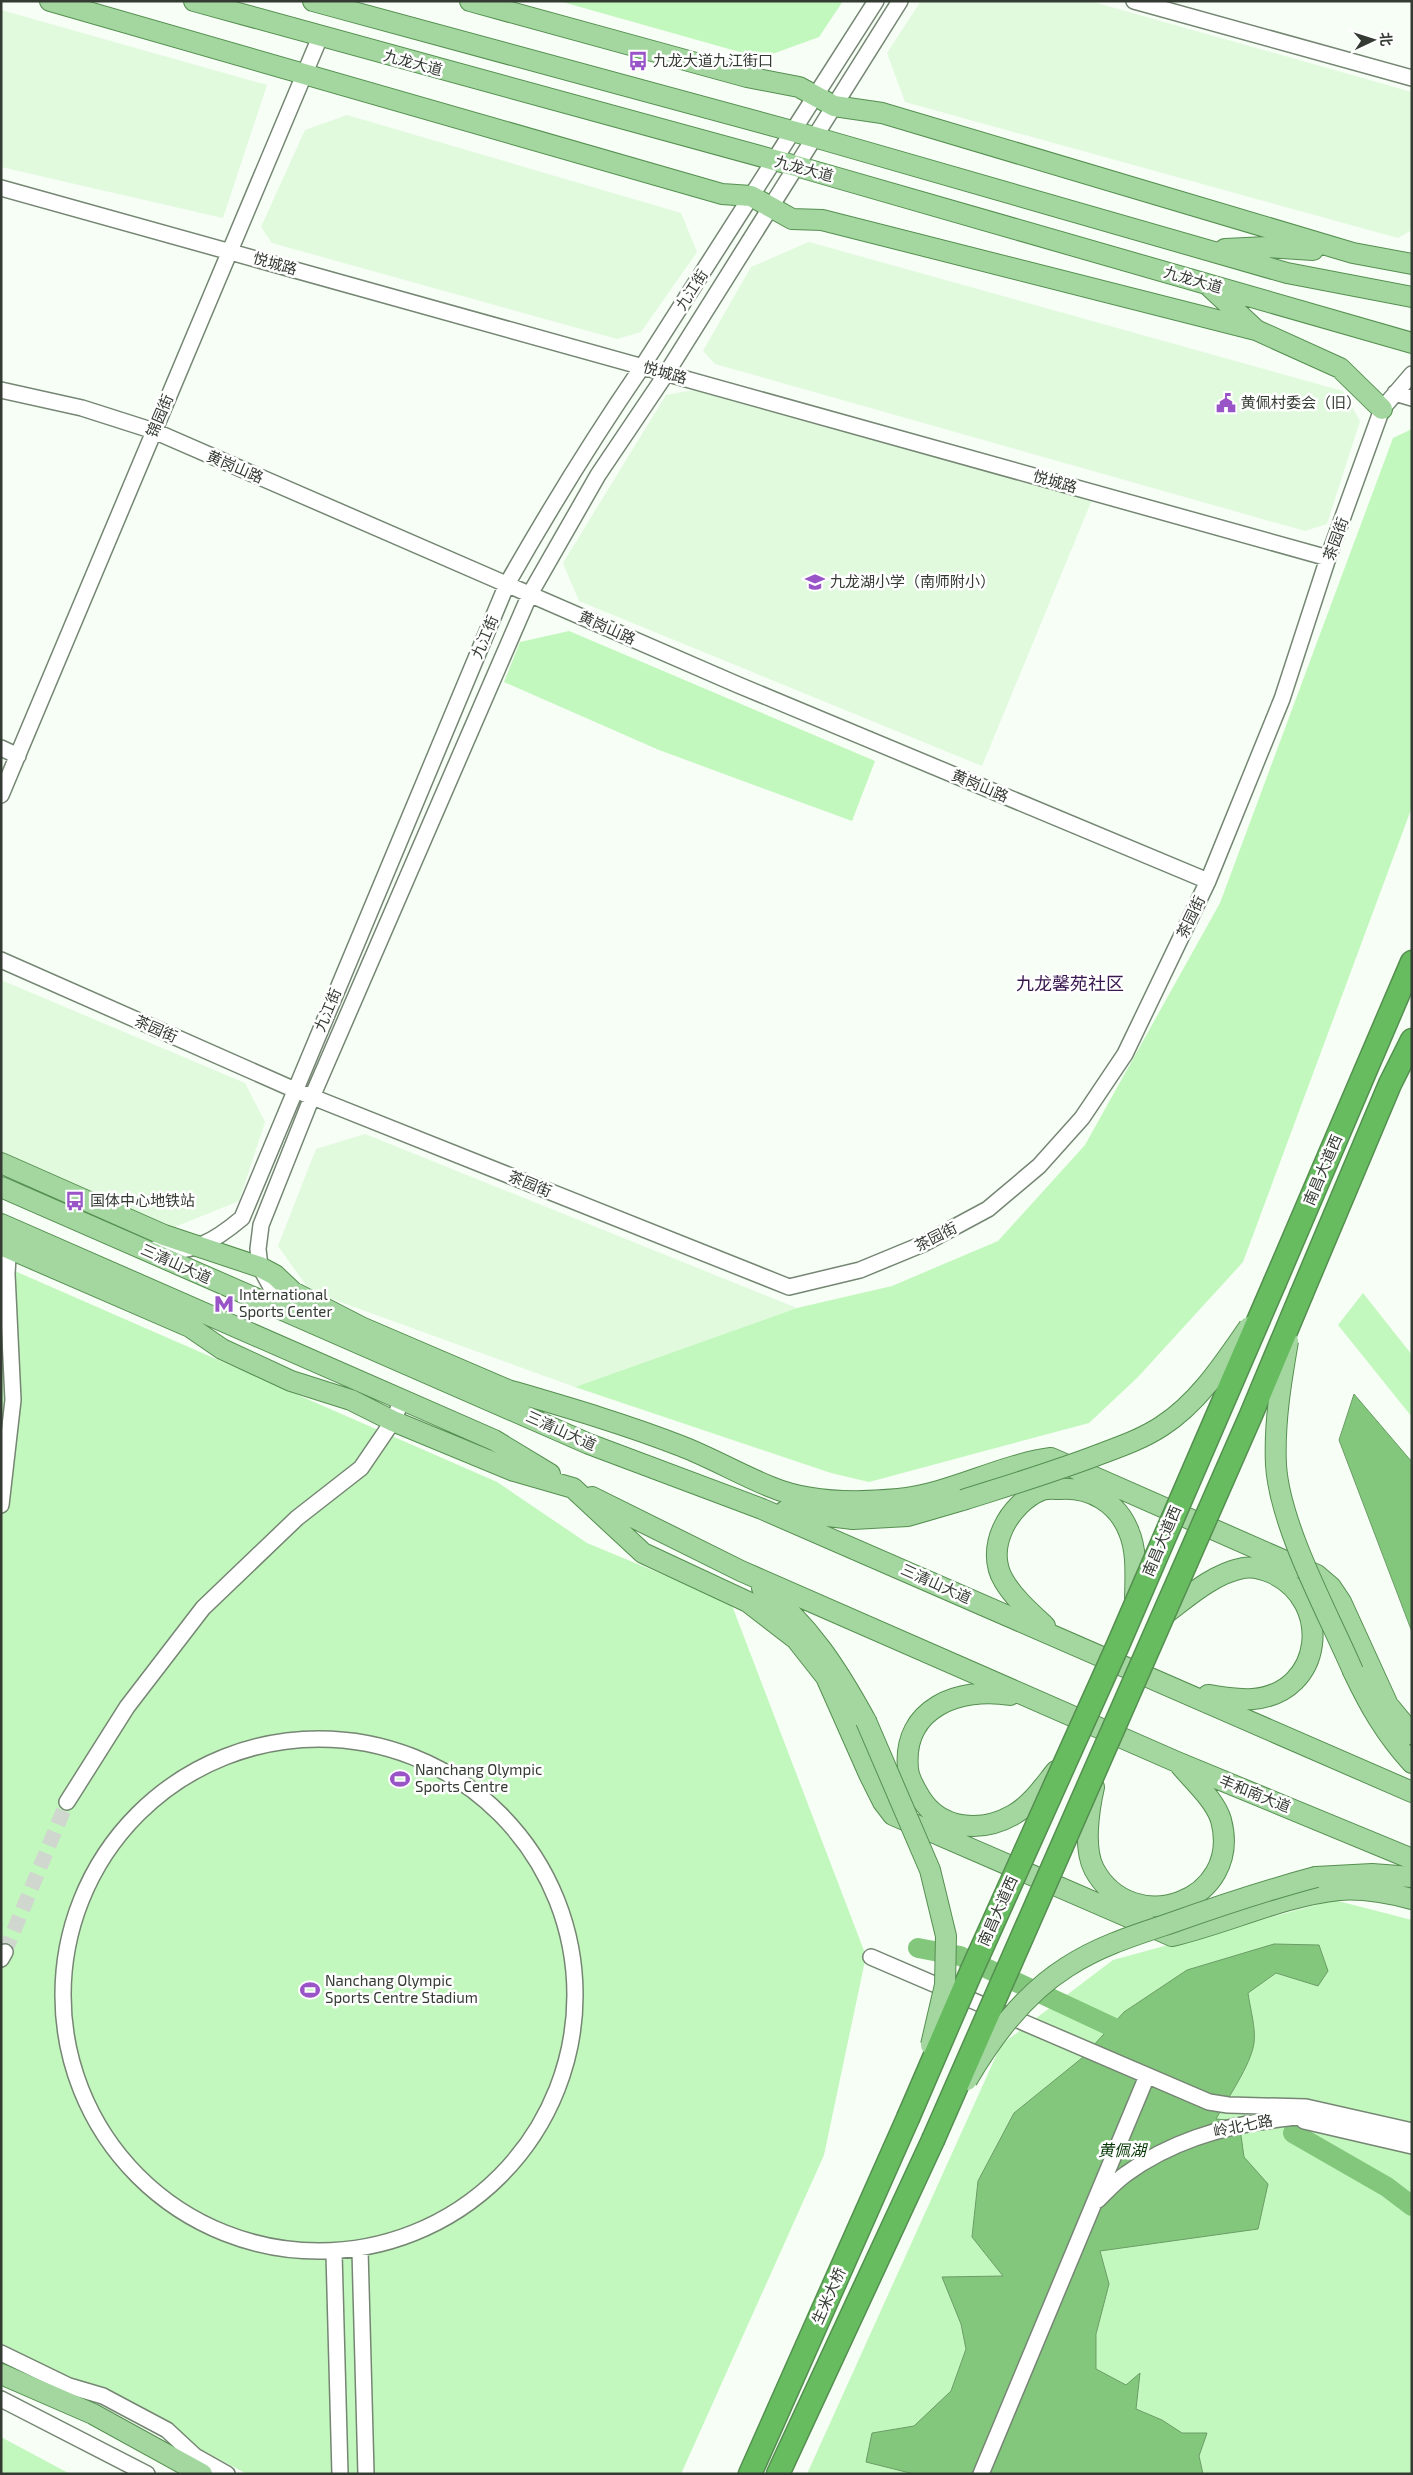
<svg xmlns="http://www.w3.org/2000/svg" width="1413" height="2475" font-family="'Exo 2','Noto Sans SC',sans-serif">
  <rect width="100%" height="100%" fill="#f6fef5"/>
  <path fill="#e1fade" d="M921,1H1090L1412,92V230L1398,238L905,102L887,53Z
    M1,10L267,85L223,218L1,167Z
    M347,115L681,213L697,252L641,332L617,339L272,243L261,227L305,130Z
    M809,242L1343,391L1360,421L1327,524L1305,531L715,364L703,351L751,267Z
    M710,387L1096,490L982,766L579,601L563,563L666,395Z
    M1,980L245,1083L265,1122L239,1201L172,1228L1,1151Z
    M365,1134L797,1308L575,1387L310,1291L278,1246L316,1149Z"/>
  <path fill="#c2f8bd" d="M559,1H843L819,37L761,58Z
    M1412,429V807L1243,1262L1138,1377L1089,1423L869,1482L831,1473L575,1387L797,1308L892,1286L998,1241L1085,1145L1220,903L1393,438Z
    M569,631L875,761L852,821L659,750L504,682L520,642Z
    M1,1265L497,1482L587,1543L731,1603L866,1956L824,2155L681,2474H247L1,2343Z
    M1363,1293L1412,1355V1417L1338,1325Z
    M1334,1900L1412,1920V2474H807L1001,2045L1113,1960Z
    M1,2437L70,2474H1Z"/>
  <path fill="#83c77d" stroke="#6b9d67" d="M1354,1394L1412,1462V1632L1339,1440Z
    M1274,1944L1319,1945L1328,1971L1318,1986L1276,1973L1248,1993C1250,2008 1256,2028 1254,2043C1251,2065 1227,2099 1216,2119L1239,2121L1244,2157L1268,2184L1258,2229L1100,2251L1109,2284L1096,2334V2369L1126,2385L1140,2373L1136,2409L1162,2420L1182,2433H1207L1199,2456L1203,2474H914L866,2462L872,2433L914,2426L951,2391L966,2349L961,2324L942,2277L1003,2276L972,2237L978,2181L1014,2113L1082,2058L1124,2012L1187,1970Z"/>
  <g fill="none" stroke-linecap="round" stroke-linejoin="round">
    <path stroke="#83c77d" stroke-width="20" d="M918,1948L960,1956L1136,2038
      M1293,2133L1387,2187L1412,2206"/>
    <path stroke="#cfd7ce" stroke-width="15" stroke-dasharray="15 8" stroke-linecap="butt" d="M5,1952L67,1802"/>
    <defs>
      <path id="minor" d="M1134,1L1412,78
        M1,188L1328,558
        M1,390L82,408L154,431L736,684L1208,881
        M1395,393L1412,398
        M1,748L18,756
        M1,795L320,37
        M1,960L295,1090L789,1287L860,1270L923,1244L988,1209L1039,1166L1082,1118L1125,1054L1208,881L1282,699L1328,558L1382,409L1412,374
        M155,1249C191,1256 216,1240 242,1218L507,584C549,510 594,437 642,367L876,1
        M293,1313L272,1289L260,1267L258,1249L261,1225L312,1097L530,594L598,475L666,374L900,1
        M1,1505L13,1400L7,1274L9,1240
        M63 1995a256 256 0 1 1 512 0a256 256 0 1 1-512 0Z
        M67,1802L127,1707L203,1608L297,1518L361,1468L393,1421L402,1400
        M871,1957L1209,2102L1228,2105L1306,2107L1412,2131
        M1,1959L5,1952
        M1304,2121L1412,2146
        M1098,2200C1107,2191 1116,2181 1126,2174C1168,2143 1222,2126 1273,2120C1287,2118 1301,2115 1315,2118
        M360,2250L366,2474
        M334,2253L340,2474
        M1,2353L69,2386L103,2396L167,2430L195,2456L227,2474
        M1,2399L147,2474
        M981,2474L1147,2076"/>
      <path id="major" d="M50,1L722,194L751,196L792,219L822,220L1256,330L1340,368L1382,409
        M194,1L796,166L1412,343
        M313,1L814,137L1287,273L1412,297
        M470,1L747,77L799,87L834,106L882,113L1353,253L1412,264
        M1225,249L1267,247L1313,250
        M1210,287L1255,329
        M1,1163L164,1235L260,1267L275,1275L293,1292L361,1327
        M1,1187L589,1444L762,1509L1412,1792
        M1,1224L494,1440L550,1474
        M1,1245L190,1327L222,1349L291,1381L351,1400L393,1421L514,1471L573,1488L643,1553L748,1602L796,1639L826,1677L869,1774L883,1802L893,1815L1172,1936C1228,1923 1282,1896 1339,1890C1364,1888 1389,1893 1412,1899
        M348,1325L361,1327L508,1390L519,1397
        M508,1390C566,1407 625,1424 681,1446C712,1458 741,1475 771,1487C809,1503 857,1503 898,1499C950,1494 999,1465 1051,1458L1317,1575L1331,1587L1341,1602L1388,1705L1412,1734
        M592,1497L741,1571L1177,1762L1412,1859
        M785,1511L853,1519L908,1516L963,1500
        M762,1588C809,1624 838,1670 866,1721
        M1165,1614C1189,1596 1213,1574 1243,1568C1254,1566 1263,1569 1272,1573C1333,1601 1324,1693 1253,1699C1238,1700 1223,1697 1208,1695
        M1045,1626C1030,1612 1014,1598 1004,1581C984,1548 1009,1503 1042,1490C1047,1488 1055,1489 1060,1489C1091,1487 1118,1503 1129,1532C1138,1553 1135,1581 1135,1604
        M1353,1671C1369,1705 1386,1735 1412,1763
        M1010,1695C960,1687 902,1707 908,1769C909,1778 915,1789 920,1797C940,1830 981,1833 1013,1815C1031,1805 1043,1787 1056,1771
        M1094,1787C1089,1809 1083,1848 1094,1869C1132,1940 1243,1902 1221,1820C1215,1800 1193,1781 1180,1765
        M1316,1877L1372,1874L1412,1877
        M1,2374L93,2414L202,2474"/>
      <path id="highway" d="M1275,1282L1412,962
        M1302,1293L1390,1084L1412,1040
        M750,2474L908,2118
        M778,2474L933,2140"/>
    </defs>
    <use href="#minor" stroke="#758673" stroke-width="18"/>
    <use href="#major" stroke="#558f50" stroke-width="22"/>
    <use href="#highway" stroke="#558f50" stroke-width="25"/>
    <use href="#minor" stroke="#fff" stroke-width="15"/>
    <use href="#major" stroke="#a4d7a0" stroke-width="20"/>
    <use href="#highway" stroke="#67bc60" stroke-width="22"/>
    <defs>
      <path id="major-bridge" d="M1288,1341C1281,1382 1274,1423 1276,1465C1280,1527 1328,1613 1353,1671
        M963,1500C1010,1485 1057,1471 1103,1453C1122,1446 1144,1438 1162,1426C1199,1402 1224,1363 1249,1327
        M866,1721L930,1870L946,1936L945,1985L931,2045
        M967,2080C992,2037 1024,1994 1067,1967C1099,1946 1135,1935 1171,1923C1219,1906 1267,1890 1316,1877"/>
      <path id="highway-bridge" d="M908,2118L971,1972L1118,1645L1275,1282
        M933,2140L1251,1415L1302,1293"/>
    </defs>
    <use href="#major-bridge" stroke="#558f50" stroke-width="22" stroke-linecap="butt"/>
    <use href="#highway-bridge" stroke="#558f50" stroke-width="25" stroke-linecap="butt"/>
    <use href="#major-bridge" stroke="#a4d7a0" stroke-width="20"/>
    <use href="#highway-bridge" stroke="#67bc60" stroke-width="22"/>
  </g>
  <defs>
    <symbol id="bus-bare" viewBox="-9 -9 18 18"><path d="M-5-6H5V4H4V6H2V4H-2V6H-4V4H-5ZM-3.5-4V0h7V-4ZM-3.5 1.2v1.5H-2V1.2ZM2 1.2v1.5H3.5V1.2Z" fill="#9954c8" stroke="#fff" stroke-width="2.5" paint-order="stroke"/></symbol>
    <symbol id="civic-bare" viewBox="-9 -9 18 18"><path d="M-.6-6.5H3V-4.5H.6V-3L4-1V1h2V6H-6V1h2V-1L-.6-3ZM-1.2 2.5V6h2.4V2.5Z" fill="#9954c8" stroke="#fff" stroke-width="2.5" paint-order="stroke"/></symbol>
    <symbol id="school-bare" viewBox="-9 -9 18 18"><path d="M0-5L7-2L0 1L-7-2ZM-4 1L0 2.5L4 1V4Q0 6-4 4Z" fill="#9954c8" stroke="#fff" stroke-width="2.5" paint-order="stroke"/></symbol>
    <symbol id="metro-bare" viewBox="-9 -9 18 18"><path d="M-5.5 5V-5H-3L0 0L3-5H5.5V5H3V-.5L0 4L-3-.5V5Z" fill="#9954c8" stroke="#fff" stroke-width="2.5" paint-order="stroke"/></symbol>
    <symbol id="stadium-bare" viewBox="-9 -9 18 18"><path d="M0-5a6.5 5 0 1 0 0 10a6.5 5 0 1 0 0-10ZM-3.5-1.8h7v3.6h-7Z" fill="#9954c8" stroke="#fff" stroke-width="2.5" paint-order="stroke"/></symbol>
  </defs>
  <g fill-rule="evenodd">
    <use href="#bus-bare" x="624" y="47" width="28" height="28"/>
    <use href="#civic-bare" x="1212" y="389" width="28" height="28"/>
    <use href="#school-bare" x="801" y="568" width="28" height="28"/>
    <use href="#bus-bare" x="61" y="1187" width="28" height="28"/>
    <use href="#metro-bare" x="210" y="1290" width="28" height="28"/>
    <use href="#stadium-bare" x="386" y="1765" width="28" height="28"/>
    <use href="#stadium-bare" x="296" y="1976" width="28" height="28"/>
  </g>
  <g text-anchor="middle" stroke-width="5" stroke-linejoin="round" paint-order="stroke">
    <g font-size="15" fill="#343b33" stroke="#fff" text-anchor="start">
      <text x="653" y="66">九龙大道九江街口</text>
      <text x="1241" y="408">黄佩村委会（旧）</text>
      <text x="830" y="587">九龙湖小学（南师附小）</text>
      <text x="90" y="1206">国体中心地铁站</text>
      <text x="239" y="1300">International<tspan x="239" dy="17">Sports Center</tspan></text>
      <text x="415" y="1775">Nanchang Olympic<tspan x="415" dy="17">Sports Centre</tspan></text>
      <text x="325" y="1986">Nanchang Olympic<tspan x="325" dy="17">Sports Centre Stadium</tspan></text>
    </g>
    <g font-size="15" fill="#343b33" stroke="#fff">
      <text transform="translate(413 63) rotate(15)" y="5">九龙大道</text>
      <text transform="translate(804 169) rotate(15)" y="5">九龙大道</text>
      <text transform="translate(275 264) rotate(16)" y="5">悦城路</text>
      <text transform="translate(1193 280) rotate(16)" y="5">九龙大道</text>
      <text transform="translate(692 290) rotate(-57)" y="5">九江街</text>
      <text transform="translate(665 373) rotate(16)" y="5">悦城路</text>
      <text transform="translate(160 416) rotate(-67)" y="5">锦园街</text>
      <text transform="translate(235 467) rotate(23)" y="5">黄岗山路</text>
      <text transform="translate(1055 482) rotate(16)" y="5">悦城路</text>
      <text transform="translate(1336 539) rotate(-70)" y="5">茶园街</text>
      <text transform="translate(607 628) rotate(24)" y="5">黄岗山路</text>
      <text transform="translate(485 637) rotate(-67)" y="5">九江街</text>
      <text transform="translate(980 786) rotate(23)" y="5">黄岗山路</text>
      <text transform="translate(1191 917) rotate(-64)" y="5">茶园街</text>
      <text transform="translate(328 1010) rotate(-67)" y="5">九江街</text>
      <text transform="translate(156 1029) rotate(24)" y="5">茶园街</text>
      <text transform="translate(1323 1170) rotate(-67)" y="5">南昌大道西</text>
      <text transform="translate(530 1184) rotate(22)" y="5">茶园街</text>
      <text transform="translate(936 1237) rotate(-27)" y="5">茶园街</text>
      <text transform="translate(176 1264) rotate(24)" y="5">三清山大道</text>
      <text transform="translate(561 1431) rotate(24)" y="5">三清山大道</text>
      <text transform="translate(1162 1541) rotate(-67)" y="5">南昌大道西</text>
      <text transform="translate(936 1584) rotate(24)" y="5">三清山大道</text>
      <text transform="translate(1255 1794) rotate(22)" y="5">丰和南大道</text>
      <text transform="translate(998 1911) rotate(-66)" y="5">南昌大道西</text>
      <text transform="translate(1243 2126) rotate(-11)" y="5">岭北七路</text>
      <text transform="translate(829 2296) rotate(-66)" y="5">生米大桥</text>
    </g>
    <g font-size="16" font-style="italic" fill="#053604" stroke="#fff">
      <text x="1122" y="2156">黄佩湖</text>
    </g>
    <g font-size="18" fill="#38164e" stroke="#fff">
      <text x="1070" y="990">九龙馨苑社区</text>
    </g>
  </g>
  <rect width="1413" height="2475" fill="none" stroke="#343b33" stroke-width="5"/>
  <g transform="translate(1373 40) rotate(86)" stroke="#ffffff" stroke-width="4" paint-order="stroke">
  <path d="M0-4L9 19L0 12L-9 19Z" fill="#343b33"/>
  <text y="-8" font-size="14" font-weight="bold" text-anchor="middle" fill="#343b33">北</text>
  </g>
</svg>
